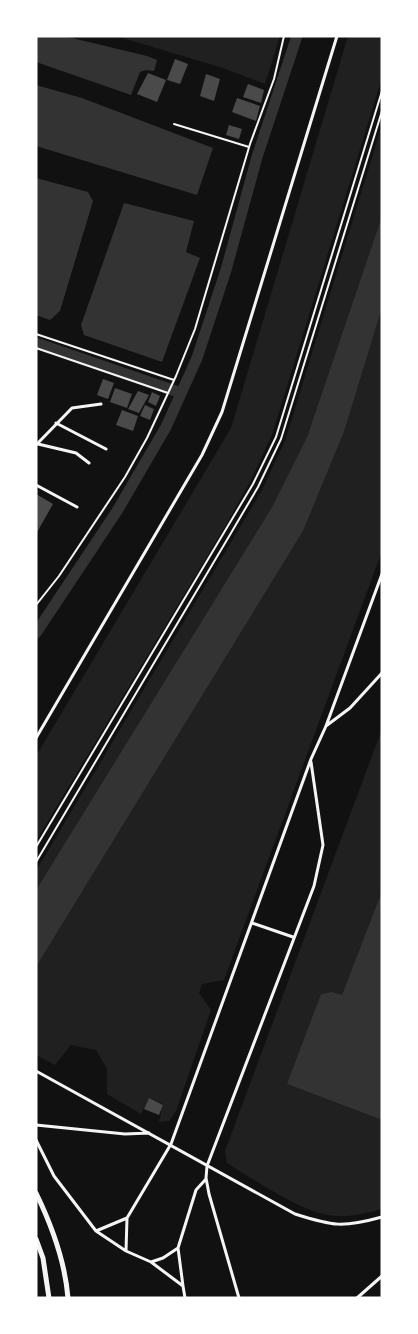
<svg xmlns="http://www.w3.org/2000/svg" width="418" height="1334" font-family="'Nunito Sans',sans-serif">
  <rect width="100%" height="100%" fill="#111"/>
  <path fill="#202020" d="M116,36H280L265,84L223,68Z
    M348,36H382V78L272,435L250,482L223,530L36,841V756L231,428Z
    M382,125V216L307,437L272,507L36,890V871L262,490L285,441Z
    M382,308V551L224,980L202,984L199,993L211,1010L176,1111L169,1121L159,1122L163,1104L149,1098L141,1114L107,1094V1069L96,1050L71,1045L55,1065L36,1055V967L303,531L344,432Z
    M382,729V891L342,996L287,1084L382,1120V1209C366,1213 352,1217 336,1216C303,1214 255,1180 227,1163L225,1151Z"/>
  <path fill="#333" d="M36,36H64L147,56L157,60L154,71L146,70L140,72L131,95L36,62Z
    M36,85L82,98L213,148L197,195L36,146Z
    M36,178L88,192L93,201L60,311L50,320L36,315Z
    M124,203L194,221L186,252L200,258L162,362L84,335L81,325Z
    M382,216V308L344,432L303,531L36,967V890L272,507L307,437Z
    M382,891V1120L287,1084L321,994L332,992L342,995Z"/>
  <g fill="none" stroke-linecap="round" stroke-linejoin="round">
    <path stroke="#333" stroke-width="11" d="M36,343L181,393
      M36,633L117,511L166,427L197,358L226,270L257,157L297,36"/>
  </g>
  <path fill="#4a4a4a" d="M175,59L188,64L180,84L167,80Z
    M148,73L166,80L157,102L137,94Z
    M206,74L220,79L214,101L200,96Z
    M248,84L264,90L261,103L243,97Z
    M237,98L260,106L256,121L232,112Z
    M229,125L242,129L239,139L226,135Z
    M103,379L114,383L108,399L97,395Z
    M115,388L132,394L127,408L110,402Z
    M138,391L149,395L139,413L128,409Z
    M152,392L160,396L156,406L148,402Z
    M145,405L154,409L150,420L140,416Z
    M122,410L138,416L133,431L116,425Z
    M36,494L53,504L36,534Z
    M149,1098L163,1105L159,1115L144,1109Z"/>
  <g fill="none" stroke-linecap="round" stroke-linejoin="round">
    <path stroke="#f5f5f5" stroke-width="2" d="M174,124L249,147
      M36,334L174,380
      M36,348L168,393
      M36,605L59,576L125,477L147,438L176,376L195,329L250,144L274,79L284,36
      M36,847L253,484L276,437L382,91
      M36,862L231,533L258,487L281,439L382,111"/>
    <path stroke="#f5f5f5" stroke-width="3" d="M56,423L106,449
      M38,444L76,453L89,463
      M36,445L72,408L101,404
      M36,485L77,507
      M326,726L350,708L382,673
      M36,738L202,455L222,412L337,36
      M252,923L293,937
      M36,1071L295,1214C333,1226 342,1228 382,1217
      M36,1125L125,1134L149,1133
      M36,1140L54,1176L96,1231L126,1251L151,1262L183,1286L185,1298
      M96,1231L127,1218
      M126,1251L127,1218L171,1144L311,759L326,726L382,574
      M151,1262L163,1258L178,1248
      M183,1286L178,1248L196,1190L206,1179
      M239,1298L209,1194L206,1178L207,1166L314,886L323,845L311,762
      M357,1298L382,1276"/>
    <path stroke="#f5f5f5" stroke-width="5" d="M36,1193C52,1226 65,1261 68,1298
      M36,1239L43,1258L49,1298"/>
  </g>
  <rect width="418" height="1334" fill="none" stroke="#ffffff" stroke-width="75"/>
</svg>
